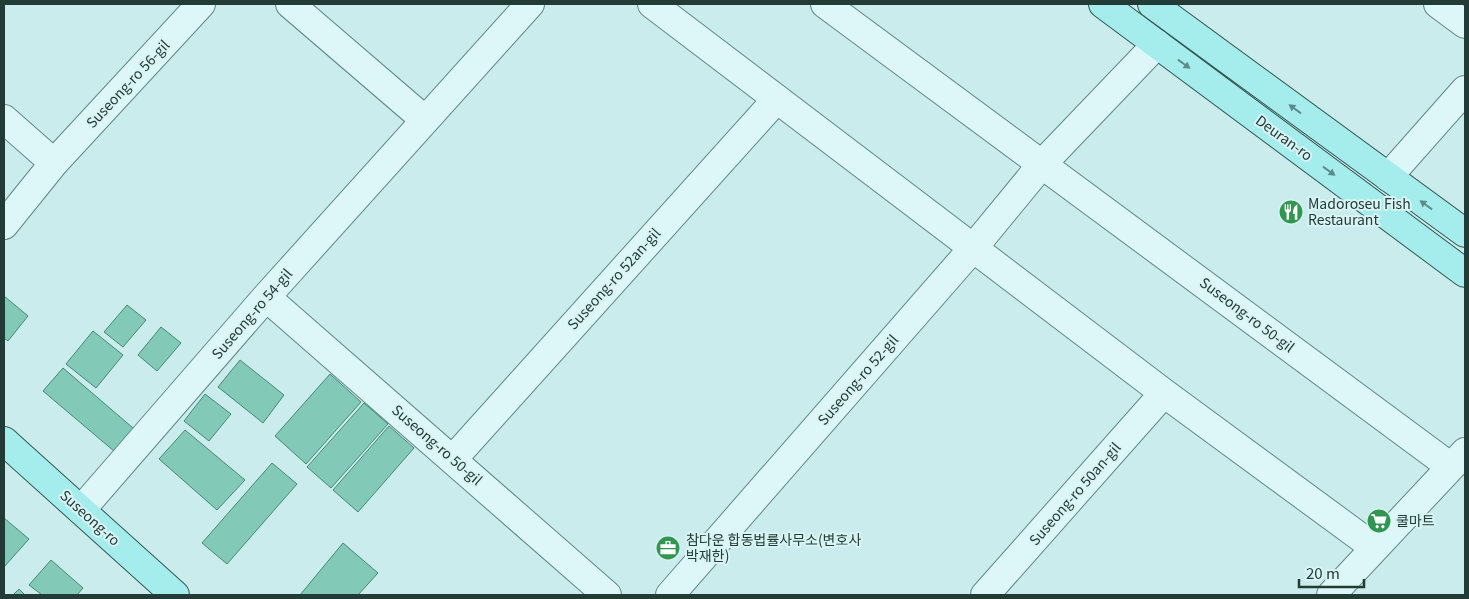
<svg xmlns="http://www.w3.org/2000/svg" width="1469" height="599" font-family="Georgia,'Noto Sans KR',serif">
  <rect width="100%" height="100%" fill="#caeced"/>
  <path fill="#82c9b7" stroke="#468875" d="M4,296L28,316L8,341L4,338Z
    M127,305L146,320L123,347L104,332Z
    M161,327L181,343L157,371L138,355Z
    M93,331L123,355L96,388L66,364Z
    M240,360L284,395L263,423L218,387Z
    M63,368L140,434L121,457L43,391Z
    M330,374L361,402L306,464L275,436Z
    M205,394L231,414L209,441L184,421Z
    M364,403L388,424L331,488L307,467Z
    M389,426L414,448L358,512L333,490Z
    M185,430L245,480L217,510L159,459Z
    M272,463L297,484L227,564L202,543Z
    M4,518L29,539L4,567Z
    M343,543L378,573L358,595H300Z
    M51,560L83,588L77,595H42L29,585Z
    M19,589L25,595H13Z"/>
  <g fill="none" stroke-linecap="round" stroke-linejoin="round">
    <defs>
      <path id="minor" d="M290,4L425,120
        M652,4L1164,393L1375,548
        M825,4L1451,467
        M1438,4L1465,24
        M4,119L54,163
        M1388,177L1465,90
        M4,225L54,163L201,4
        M266,297L607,595
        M453,459L776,100
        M81,510L266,297L530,4
        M670,595L974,247L1043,163L1157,44
        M985,595L1164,393
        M1331,595L1465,452"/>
      <path id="major" d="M1103,4L1465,273
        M1152,4L1465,233
        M4,441L175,595"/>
    </defs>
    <use href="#minor" stroke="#5f8983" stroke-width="30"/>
    <use href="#major" stroke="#335850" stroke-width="30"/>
    <use href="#minor" stroke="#ddf7f8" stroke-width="28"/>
    <use href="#major" stroke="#a5eded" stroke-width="28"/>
  </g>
  <defs><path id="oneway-solid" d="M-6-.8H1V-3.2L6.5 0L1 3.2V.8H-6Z" transform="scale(1.25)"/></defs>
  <g fill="#5d8b88">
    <use href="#oneway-solid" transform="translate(1184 64) rotate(36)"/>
    <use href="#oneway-solid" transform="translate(1295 109) rotate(-144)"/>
    <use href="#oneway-solid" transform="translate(1329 171) rotate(36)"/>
    <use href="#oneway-solid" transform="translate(1426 205) rotate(-144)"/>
  </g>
  <defs>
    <symbol id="restaurant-disc" viewBox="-11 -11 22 22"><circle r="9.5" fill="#319651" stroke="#d9f4f5"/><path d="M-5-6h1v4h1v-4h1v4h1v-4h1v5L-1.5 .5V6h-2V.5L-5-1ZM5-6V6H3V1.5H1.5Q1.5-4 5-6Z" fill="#fff"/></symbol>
    <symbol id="supermarket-disc" viewBox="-11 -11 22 22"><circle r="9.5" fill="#319651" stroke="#d9f4f5"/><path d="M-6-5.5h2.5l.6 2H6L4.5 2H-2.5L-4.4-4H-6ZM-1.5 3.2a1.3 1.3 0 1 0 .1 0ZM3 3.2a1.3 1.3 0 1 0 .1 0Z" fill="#fff"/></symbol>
    <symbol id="office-disc" viewBox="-11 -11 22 22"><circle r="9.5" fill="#319651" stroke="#d9f4f5"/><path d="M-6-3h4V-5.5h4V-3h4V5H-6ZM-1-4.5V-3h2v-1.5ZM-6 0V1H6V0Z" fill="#fff"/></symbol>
  </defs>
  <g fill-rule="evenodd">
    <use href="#restaurant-disc" x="1277" y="198" width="28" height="28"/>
    <use href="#supermarket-disc" x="1365" y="507" width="28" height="28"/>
    <use href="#office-disc" x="654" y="534" width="28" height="28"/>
  </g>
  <g text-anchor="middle" stroke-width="4" stroke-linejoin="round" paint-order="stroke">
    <g font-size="14" fill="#223b36" stroke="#d9f4f5">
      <text transform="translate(128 84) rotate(-47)" y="5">Suseong-ro 56-gil</text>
      <text transform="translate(1284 138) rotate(36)" y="5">Deuran-ro</text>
      <text transform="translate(614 279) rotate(-48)" y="5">Suseong-ro 52an-gil</text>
      <text transform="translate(252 314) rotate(-49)" y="5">Suseong-ro 54-gil</text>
      <text transform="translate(1247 315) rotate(37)" y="5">Suseong-ro 50-gil</text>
      <text transform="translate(858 380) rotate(-49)" y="5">Suseong-ro 52-gil</text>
      <text transform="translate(437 445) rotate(41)" y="5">Suseong-ro 50-gil</text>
      <text transform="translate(1075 494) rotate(-49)" y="5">Suseong-ro 50an-gil</text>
      <text transform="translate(90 518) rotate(42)" y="5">Suseong-ro</text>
    </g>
    <g font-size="14" fill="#223b36" stroke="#d9f4f5" text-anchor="start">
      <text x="1308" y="209">Madoroseu Fish<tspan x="1308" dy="16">Restaurant</tspan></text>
      <text x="1396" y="526">쿨마트</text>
      <text x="686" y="545">참다운 합동법률사무소(변호사<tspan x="686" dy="16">박재한)</tspan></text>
    </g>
  </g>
  <rect width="1469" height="599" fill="none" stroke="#223b36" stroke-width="10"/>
  <path d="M1299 579v8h65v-8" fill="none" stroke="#223b36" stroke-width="2.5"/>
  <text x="1306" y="579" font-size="15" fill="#223b36" stroke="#d9f4f5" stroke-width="4" paint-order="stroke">20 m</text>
</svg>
